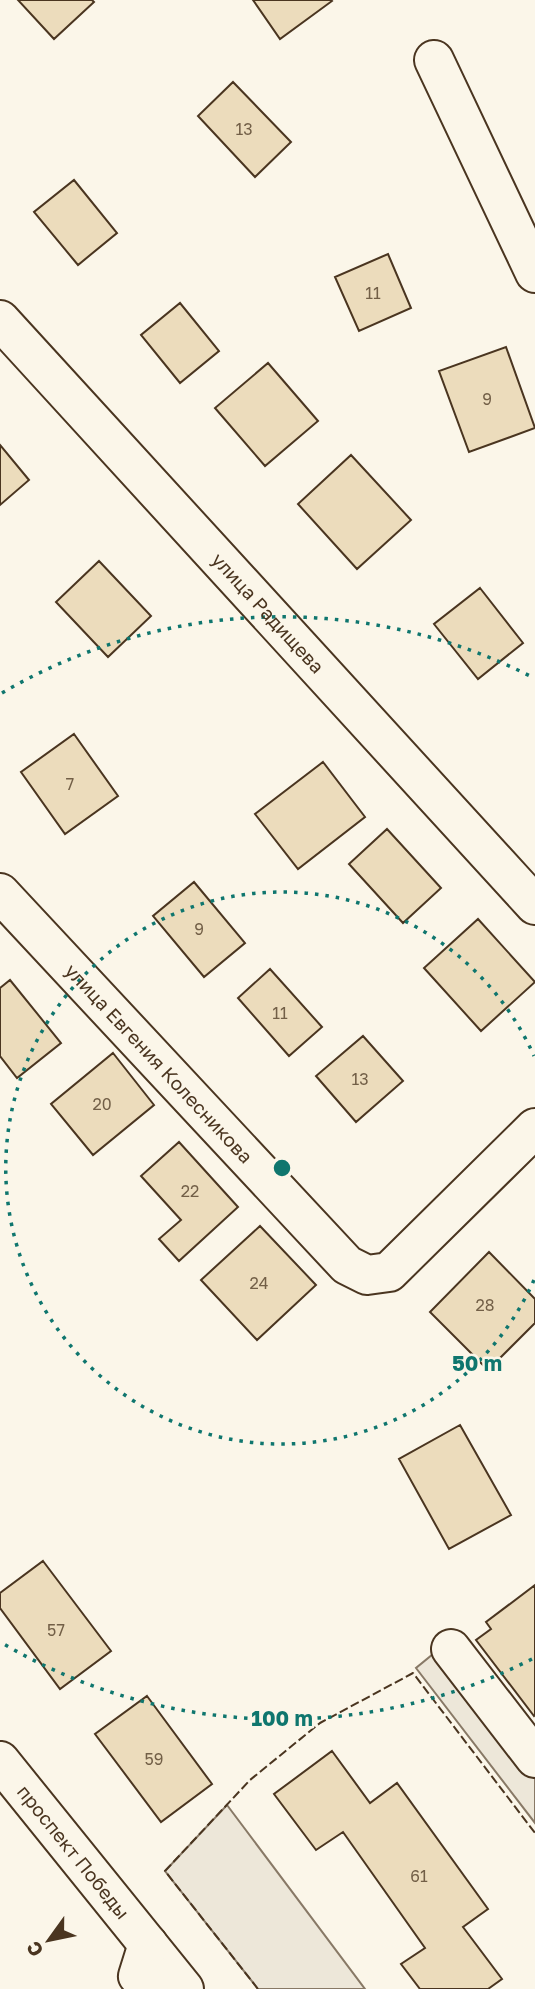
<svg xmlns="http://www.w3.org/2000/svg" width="535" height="1989" font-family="'Golos Text',sans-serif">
  <rect width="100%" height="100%" fill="#fbf6e9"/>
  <path fill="#ede7d9" stroke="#887966" stroke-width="2" d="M438,1650L535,1777V1823L416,1668Z
    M227,1805L365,1989H258L165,1871Z"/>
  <path fill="#ecdcbc" stroke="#4a3520" stroke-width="2" d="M18,0H92L94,2L54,39Z
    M253,0H331L332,1L280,39Z
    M233,82L291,142L255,177L198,116Z
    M74,180L117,233L78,265L34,212Z
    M388,254L411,308L359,331L335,277Z
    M180,303L219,351L180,383L141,335Z
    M506,347L535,428L469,452L439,371Z
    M268,363L318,421L265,466L215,408Z
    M0,445L29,480L0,505Z
    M351,455L411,520L357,569L298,504Z
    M99,561L151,616L108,657L56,602Z
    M480,588L523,643L478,679L434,624Z
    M74,734L118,796L65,834L21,772Z
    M323,762L365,817L298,869L255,814Z
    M387,829L441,888L403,923L349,864Z
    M194,882L245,943L204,977L153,916Z
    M478,919L535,982L481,1031L424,968Z
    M270,969L322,1027L289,1056L238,998Z
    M10,980L61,1043L17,1078L0,1056V988Z
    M363,1036L403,1081L356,1122L316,1076Z
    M113,1053L154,1105L93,1155L51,1104Z
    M179,1142L238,1207L179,1261L159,1239L181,1220L141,1176Z
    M260,1226L316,1285L257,1340L201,1280Z
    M489,1252L535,1299V1323L488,1370L430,1312Z
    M460,1425L511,1515L449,1549L399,1459Z
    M43,1561L111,1651L60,1689L0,1608V1593Z
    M535,1585V1715L534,1716L476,1640L491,1629L486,1622Z
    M147,1696L212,1784L161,1822L95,1734Z
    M332,1751L370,1803L397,1783L488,1909L463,1927L502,1979L488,1989H420L401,1964L425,1948L343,1832L316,1850L274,1794Z"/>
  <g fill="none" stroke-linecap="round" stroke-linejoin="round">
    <defs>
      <g id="minor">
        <path d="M434,60L535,273"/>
        <path id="s1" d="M0,320L535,905"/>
        <path id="s2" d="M0,893L347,1265L367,1275L389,1272L535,1128"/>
        <path d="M451,1649L535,1758"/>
      </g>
      <g id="major">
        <path id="s3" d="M0,1761L184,1989"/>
        <path d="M148,1944L138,1976L149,1989"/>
      </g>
    </defs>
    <use href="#minor" stroke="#4a3520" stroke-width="42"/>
    <use href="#major" stroke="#4a3520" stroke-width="42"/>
    <use href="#minor" stroke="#fbf6e9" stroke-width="38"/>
    <use href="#major" stroke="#fbf6e9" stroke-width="38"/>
    <path stroke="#4a3520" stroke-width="2" stroke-dasharray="9 3.5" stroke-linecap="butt" d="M258,1989L165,1871L250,1780L320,1723L413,1673L535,1833"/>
  </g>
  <g fill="none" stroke="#0f766e" stroke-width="3.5" stroke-dasharray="3.5 7">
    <path d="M534 1280A276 276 0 1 1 534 1056"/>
    <path d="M532 1659A551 551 0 0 1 2 1643M2 693A551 551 0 0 1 532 677"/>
  </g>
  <g text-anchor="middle" stroke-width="5" stroke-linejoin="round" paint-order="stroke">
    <g font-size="16" fill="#725f47">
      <text x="244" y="135">13</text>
      <text x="373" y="299">11</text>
      <text x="487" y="405">9</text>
      <text x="70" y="790">7</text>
      <text x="199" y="935">9</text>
      <text x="280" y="1019">11</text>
      <text x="360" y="1085">13</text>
      <text x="102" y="1110">20</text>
      <text x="190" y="1197">22</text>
      <text x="259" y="1289">24</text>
      <text x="485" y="1311">28</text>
      <text x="56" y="1636">57</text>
      <text x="154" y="1765">59</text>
      <text x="419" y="1882">61</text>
    </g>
    <g font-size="19" fill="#4a3520" stroke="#fbf6e9">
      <text dy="7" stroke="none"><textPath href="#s1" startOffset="397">улица Радищева</textPath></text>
      <text dy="7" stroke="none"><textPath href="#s2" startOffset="233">улица Евгения Колесникова</textPath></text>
      <text dy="7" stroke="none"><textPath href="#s3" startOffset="117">проспект Победы</textPath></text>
    </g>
  </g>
  <circle cx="282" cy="1168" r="10" fill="#0f766e" stroke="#fbf6e9" stroke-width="3.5"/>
  <g font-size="21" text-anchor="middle" font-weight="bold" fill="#0f766e" stroke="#fbf6e9" stroke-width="5" stroke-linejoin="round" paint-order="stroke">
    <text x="477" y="1371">50 m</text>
    <text x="282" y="1726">100 m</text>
  </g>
  <g transform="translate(49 1940) rotate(237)" stroke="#fbf6e9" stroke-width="5" paint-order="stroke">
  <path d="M0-5L12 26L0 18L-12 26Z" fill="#4a3520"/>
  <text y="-10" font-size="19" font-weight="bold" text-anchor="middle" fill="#4a3520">С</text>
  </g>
</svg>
